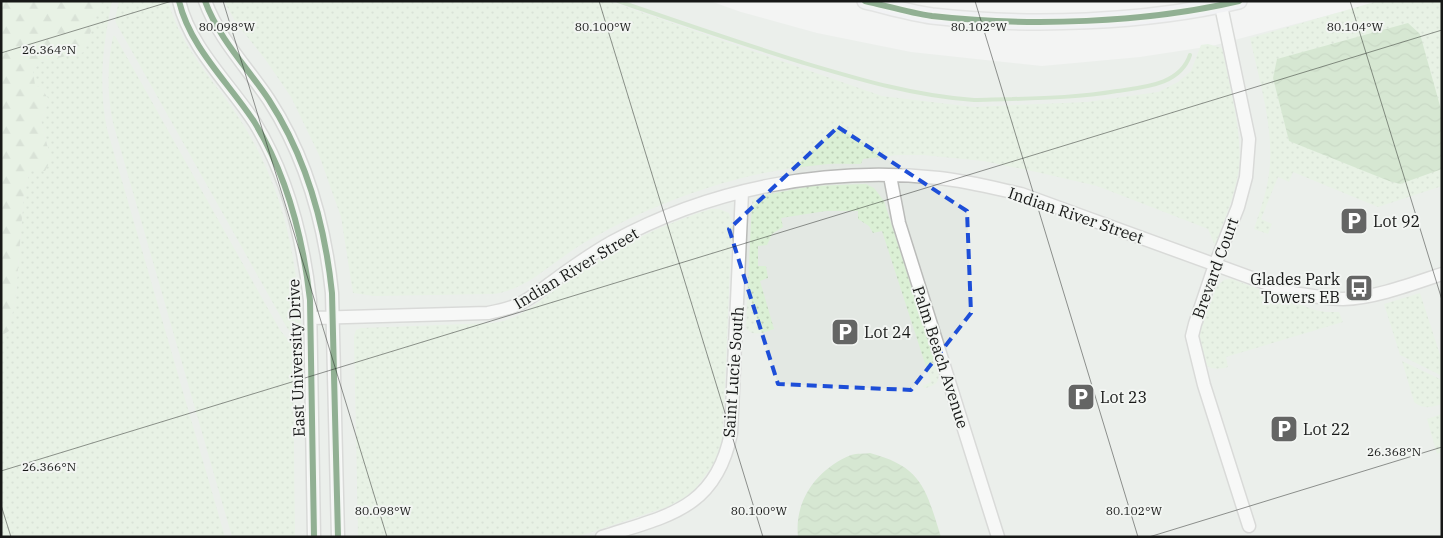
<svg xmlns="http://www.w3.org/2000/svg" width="1443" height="538" font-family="'IBM Plex Serif',serif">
  <defs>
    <pattern id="grass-dots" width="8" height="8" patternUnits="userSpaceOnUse" patternTransform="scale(1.25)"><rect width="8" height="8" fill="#dbf0d5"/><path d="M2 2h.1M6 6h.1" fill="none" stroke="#bbcdb6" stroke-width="1.8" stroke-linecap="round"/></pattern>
    <pattern id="forest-firs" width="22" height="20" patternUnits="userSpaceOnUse" patternTransform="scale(1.25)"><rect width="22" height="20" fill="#dbf0d5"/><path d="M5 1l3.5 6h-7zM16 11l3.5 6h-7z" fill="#bbcdb6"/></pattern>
    <pattern id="water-waves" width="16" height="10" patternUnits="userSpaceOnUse" patternTransform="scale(1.25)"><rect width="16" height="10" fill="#b4d8ab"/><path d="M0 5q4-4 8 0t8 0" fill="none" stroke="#9ab992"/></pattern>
  </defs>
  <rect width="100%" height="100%" fill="#f3f4f3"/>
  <path fill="#e3e8e3" d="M1,1H710L741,12L817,33L911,52L1042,66L1140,57L1212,46L1382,1H1442V537H1Z"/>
  <path fill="url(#grass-dots)" d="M101,1H112C103,46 98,83 107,129L225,537H1V336L9,331L16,294L24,192L30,171L51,160L41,121L49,100L42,89L34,85L33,71L40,62L84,52Z
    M119,1H168C182,51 214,79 241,121C285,190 297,259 302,339L299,340L287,328L116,23L115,19Z
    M224,1H609L882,96L973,107L1087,102L1158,92L1178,82L1191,71L1201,45L1208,44L1222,48C1229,82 1243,135 1239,169C1235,195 1224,221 1215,246L1208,229L1097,186L1032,171L983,161L923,155H898L863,159L861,164C847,164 832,163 819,165C746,171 666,198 602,233C588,240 575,248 563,257C540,273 522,290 493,294L374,296L353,293L341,217L319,155L291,97L265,59L236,23Z
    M1378,1H1441L1442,186L1378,207L1293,172L1289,182L1278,177L1261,219L1272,224L1268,234L1254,229C1260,210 1267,192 1269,173C1275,130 1259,80 1250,38Z
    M113,36H115L280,330L293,346L295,537H232L113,123C107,94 107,65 113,36Z
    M866,184L874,188L884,201L939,373C939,384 934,386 925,388L923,387L922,386L931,382L882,231L873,233L869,226L858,219V211H826L781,218L783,227L772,234L767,245L758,246V266H766L768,278L760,281L774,329C764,332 753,338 746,328L752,200L765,195L812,186Z
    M711,209H719L729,213L732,221L723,430L721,445L713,465L695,489L684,498L667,507L577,537H358L354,336L356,330L361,328L492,323C523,320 544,297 567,280C578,272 591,264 603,257C637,237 673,221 711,209Z
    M1228,279H1232L1315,310L1326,312H1339L1343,322L1226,357L1228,367C1220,369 1214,370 1207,366L1199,337L1200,331L1217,286L1224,280Z
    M1420,293L1442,361V376L1400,355L1384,304Z
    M1402,361L1442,380V404C1431,407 1424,410 1414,402Z
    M1442,414V452L1437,454L1427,419Z"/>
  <path fill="url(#forest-firs)" d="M1,1H101L84,52L40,62L33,71L35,85L42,89L49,100L41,121L51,160L45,171H30L24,192L16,294L9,331L1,336Z"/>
  <path fill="url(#water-waves)" d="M1408,23L1420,34L1442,113V169L1400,184L1389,181L1289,141L1273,78L1277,59Z
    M870,453C923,467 926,490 941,537H798C794,500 817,469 851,455C857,453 864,454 870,453Z"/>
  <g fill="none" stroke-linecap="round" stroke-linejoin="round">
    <path stroke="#b4d8ab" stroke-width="4" d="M618,1C679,22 740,43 801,62C858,79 914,96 974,100C986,100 999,99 1012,99C1047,98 1082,97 1117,91C1144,87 1180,85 1190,55"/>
    <defs>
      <path id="minor" d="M179,1C190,48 230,84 255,123C288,177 303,238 310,300L314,537
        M205,1C219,39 247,67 269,100C306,157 325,226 332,293L338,537
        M1221,6L1249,139L1246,177L1238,207L1215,265L1195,324L1192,336L1204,385L1249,526
        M890,176L899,223L998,537
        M311,318L488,313C498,311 508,309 517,305C530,299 541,290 552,282C571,268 591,254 612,242C711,188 827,166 939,178C967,181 994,188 1021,194L1293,293C1309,295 1326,299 1343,299C1375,298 1412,284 1442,274
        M602,537C666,516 716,510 731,433L742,192"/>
      <path id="major" d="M865,1C887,6 910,13 932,16C1029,27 1145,23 1239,1"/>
    </defs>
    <use href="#minor" stroke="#babbb9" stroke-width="15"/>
    <use href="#major" stroke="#d1d1d1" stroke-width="18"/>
    <use href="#minor" stroke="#fdfdfd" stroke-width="12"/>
    <use href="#major" stroke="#f0f0f6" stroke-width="15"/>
    <defs>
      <path id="cycleway" d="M179,1C190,48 230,84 255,123C288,177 303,238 310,300L314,537
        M205,1C219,39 247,67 269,100C306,157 325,226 332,293L338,537
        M865,1C887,6 910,13 932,16C1029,27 1145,23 1239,1"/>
    </defs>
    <use href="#cycleway" stroke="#f2f5f2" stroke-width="9"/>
    <use href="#cycleway" stroke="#1b5e20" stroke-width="6"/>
  </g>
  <path d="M0 0H1443V538H0ZM838,127L967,211L971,313L911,390L778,384L729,229Z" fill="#f3f4f3" fill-opacity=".55" fill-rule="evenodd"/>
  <path fill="none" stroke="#1d4ed8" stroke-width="4" stroke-dasharray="10 6" stroke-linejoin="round" d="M838,127L967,211L971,313L911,390L778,384L729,229Z"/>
  <path fill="none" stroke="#171817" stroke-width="1" stroke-opacity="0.45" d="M223,1L387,537M599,1L763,537M975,1L1138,537M1350,1L1442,300M1,53L172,1M1,471L1442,30M1,505L11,537M1149,537L1442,447"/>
  <defs>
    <symbol id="parking-square" viewBox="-11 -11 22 22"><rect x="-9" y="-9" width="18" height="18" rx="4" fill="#646564" stroke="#f2f5f2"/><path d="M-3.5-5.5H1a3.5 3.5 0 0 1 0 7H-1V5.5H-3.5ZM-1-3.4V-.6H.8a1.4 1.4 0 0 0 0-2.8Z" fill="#fff"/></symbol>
    <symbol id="bus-square" viewBox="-11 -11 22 22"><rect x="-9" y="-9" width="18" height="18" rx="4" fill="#646564" stroke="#f2f5f2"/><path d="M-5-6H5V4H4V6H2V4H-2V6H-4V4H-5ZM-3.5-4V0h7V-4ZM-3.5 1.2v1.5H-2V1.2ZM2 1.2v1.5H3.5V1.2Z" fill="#fff"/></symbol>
  </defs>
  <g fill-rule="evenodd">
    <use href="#parking-square" x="1338" y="205" width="32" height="32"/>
    <use href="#bus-square" x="1343" y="272" width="32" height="32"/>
    <use href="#parking-square" x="829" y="316" width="32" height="32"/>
    <use href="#parking-square" x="1065" y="381" width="32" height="32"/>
    <use href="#parking-square" x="1268" y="413" width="32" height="32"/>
  </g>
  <g text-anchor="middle" stroke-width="4" stroke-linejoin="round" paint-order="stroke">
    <g font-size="16" fill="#171817" stroke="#f2f5f2">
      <text transform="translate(1076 215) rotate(19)" y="6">Indian River Street</text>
      <text transform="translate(576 268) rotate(-31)" y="6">Indian River Street</text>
      <text transform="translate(1215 268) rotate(-70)" y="6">Brevard Court</text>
      <text transform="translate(941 357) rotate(72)" y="6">Palm Beach Avenue</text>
      <text transform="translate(296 358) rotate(-92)" y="6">East University Drive</text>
      <text transform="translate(733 372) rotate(-86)" y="6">Saint Lucie South</text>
    </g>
    <g font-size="16" fill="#171817" stroke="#f2f5f2" text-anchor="start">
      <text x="1373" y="227">Lot 92</text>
      <text x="1340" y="285" text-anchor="end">Glades Park<tspan x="1340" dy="18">Towers EB</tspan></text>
      <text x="864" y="338">Lot 24</text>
      <text x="1100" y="403">Lot 23</text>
      <text x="1303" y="435">Lot 22</text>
    </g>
  </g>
  <g font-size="12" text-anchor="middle" fill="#171817" stroke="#f2f5f2" stroke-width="4" stroke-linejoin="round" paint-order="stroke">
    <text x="227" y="31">80.098°W</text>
    <text x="603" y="31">80.100°W</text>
    <text x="979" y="31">80.102°W</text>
    <text x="1355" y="31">80.104°W</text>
    <text x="49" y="54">26.364°N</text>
    <text x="1394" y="456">26.368°N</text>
    <text x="49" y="471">26.366°N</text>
    <text x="383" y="515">80.098°W</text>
    <text x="759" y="515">80.100°W</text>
    <text x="1134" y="515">80.102°W</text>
  </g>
  <rect width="1443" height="538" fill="none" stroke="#171817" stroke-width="5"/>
</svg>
